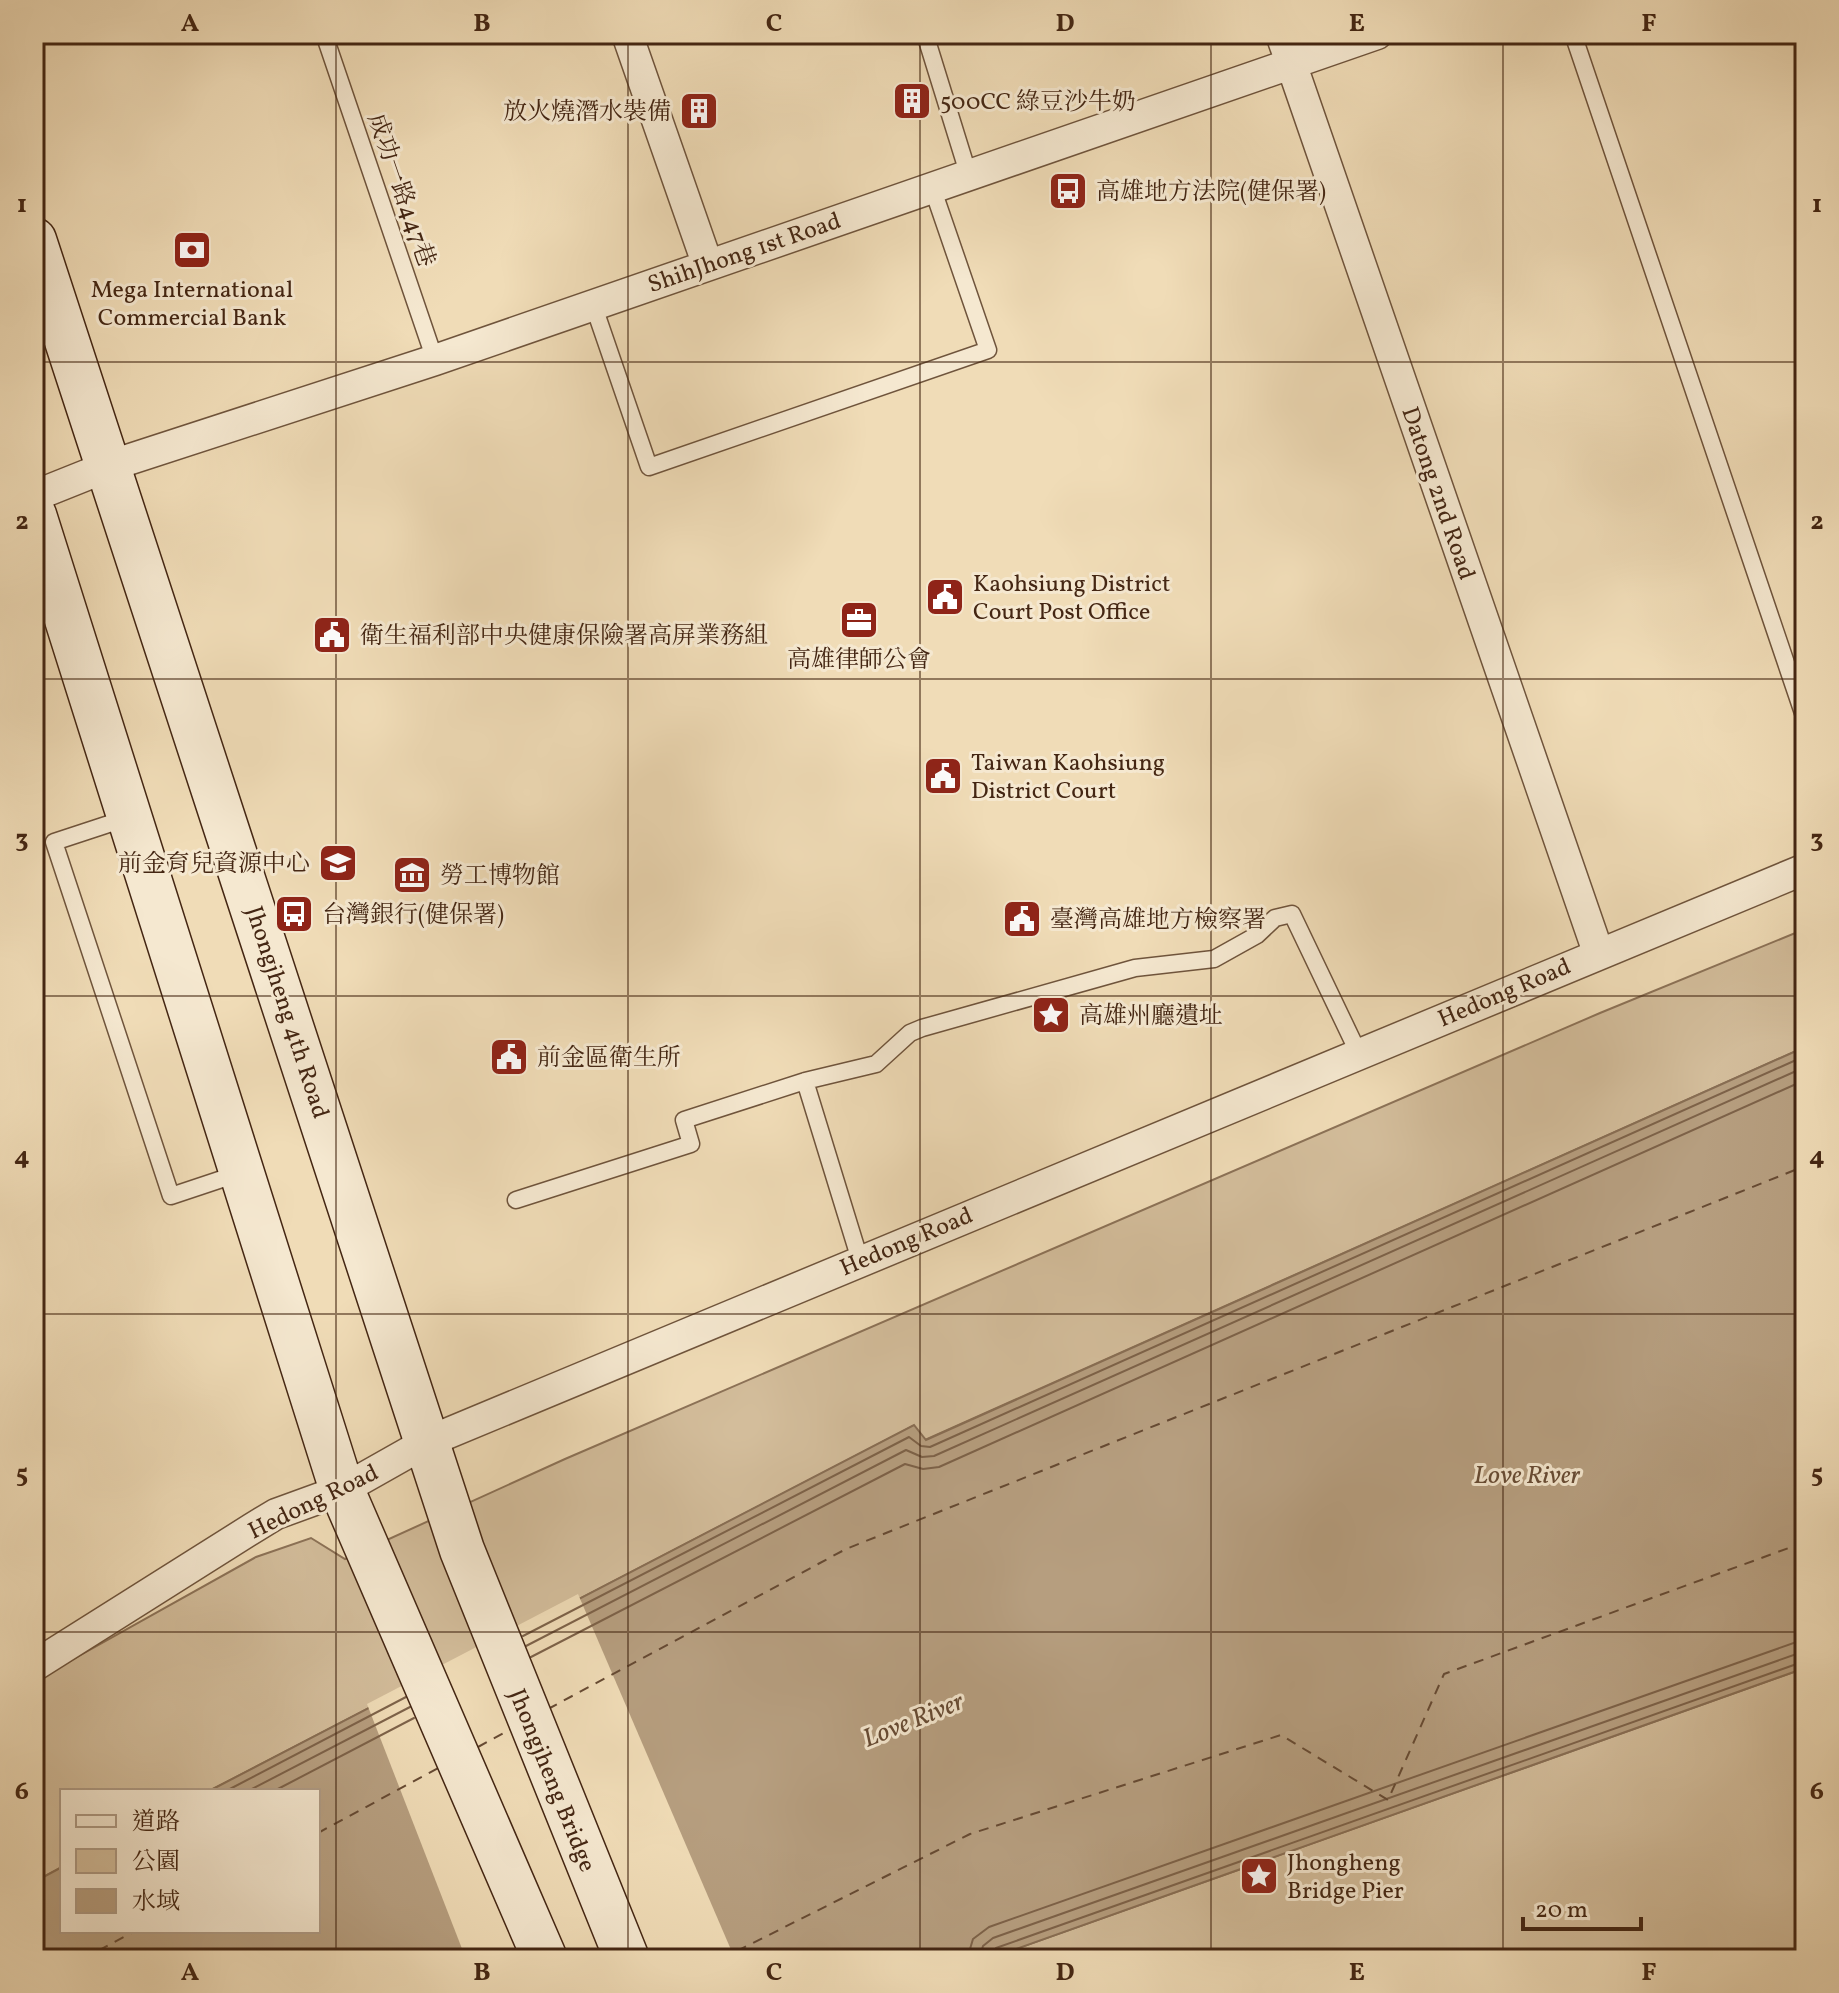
<svg xmlns="http://www.w3.org/2000/svg" width="1839" height="1993" font-family="Vollkorn,'Noto Serif TC',serif">
  <rect width="100%" height="100%" fill="#f0dcb7"/>
  <filter id="stains"><feTurbulence type="fractalNoise" baseFrequency=".0025" numOctaves="4"/><feColorMatrix values="0 0 0 0 .2 0 0 0 0 .09 0 0 0 0 .02 0 0 0 .5 -.17"/></filter>
  <radialGradient id="worn" r=".72"><stop offset=".6" stop-color="#630" stop-opacity="0"/><stop offset="1" stop-color="#630" stop-opacity=".3"/></radialGradient>
  <path fill="#d3bd9b" stroke="#8c7257" stroke-width="2" d="M1805,929V1047L925,1440L913,1426L209,1791H62V1867L34,1882V1681L256,1557L311,1538L345,1559L565,1459L1600,1013Z
    M1805,1668V1959H988Z"/>
  <path fill="#b69e7f" stroke="#886e54" stroke-width="2" d="M1805,1047V1668L988,1959H34V1882L62,1867V1931H318V1791H209L914,1425L926,1440Z"/>
  <path fill="#f0dcb7" d="M578,1594L735,1959H466L367,1704Z"/>
  <g fill="none" stroke-linecap="round" stroke-linejoin="round">
    <path stroke="#7d6249" stroke-width="2" d="M523,1636L909,1437L921,1446L930,1447L1805,1056
      M526,1646L906,1450L922,1457L934,1456L1805,1067
      M531,1657L905,1464L923,1469L939,1467L1805,1080
      M226,1791L406,1697
      M248,1791L410,1707
      M274,1791L414,1718
      M967,1959L973,1939L989,1927L1805,1639
      M979,1959L983,1946L993,1938L1805,1651
      M990,1959L996,1948L1805,1661"/>
    <path stroke="#664a33" stroke-width="2" stroke-dasharray="10 8" stroke-linecap="butt" d="M548,1709L846,1549L1805,1166
      M478,1747L511,1729
      M318,1833L440,1767
      M83,1959L135,1931
      M721,1959L970,1834L1281,1735L1388,1800L1444,1674L1805,1542"/>
    <defs>
      <path id="lane" d="M324,34L435,360
        M925,34L968,173
        M1573,34L1805,719
        M593,304L649,467L988,350L932,187
        M130,817L54,842L171,1196L240,1173
        M516,1200L691,1144L684,1120L805,1081
        M860,1260L805,1081L876,1064L910,1033L922,1028L1135,968L1214,959L1257,935L1275,918L1292,914L1358,1052"/>
      <path id="street" d="M627,34L707,263
        M1281,34L1598,952
        M34,496L109,466L435,360L1377,34
        M34,1666L253,1528L276,1514L342,1490L427,1442L1805,869"/>
      <path id="secondary" d="M34,240L462,1550L627,1959
        M34,515L342,1490L545,1959"/>
    </defs>
    <use href="#lane" stroke="#6f543c" stroke-width="19"/>
    <use href="#street" stroke="#6f543c" stroke-width="33"/>
    <use href="#secondary" stroke="#442613" stroke-width="47"/>
    <use href="#lane" stroke="#f5e8d0" stroke-width="16"/>
    <use href="#street" stroke="#f5e8d0" stroke-width="30"/>
    <use href="#secondary" stroke="#f5e8d0" stroke-width="44"/>
  </g>
  <path fill="none" stroke="#442613" stroke-width="2" stroke-opacity="0.55" d="M336,34V1959M628,34V1959M920,34V1959M1211,34V1959M1503,34V1959M34,362H1805M34,679H1805M34,996H1805M34,1314H1805M34,1632H1805"/>
  <defs>
    <symbol id="building-square" viewBox="-11 -11 22 22"><rect x="-9" y="-9" width="18" height="18" rx="4" fill="#8f2418" stroke="#f5e8d0"/><path d="M-4-6H4V6H1V3H-1V6H-4ZM-2.5-4.3h1.7v1.8h-1.7ZM.8-4.3h1.7v1.8H.8ZM-2.5-1h1.7V.8h-1.7ZM.8-1h1.7V.8H.8Z" fill="#fff"/></symbol>
    <symbol id="bus-square" viewBox="-11 -11 22 22"><rect x="-9" y="-9" width="18" height="18" rx="4" fill="#8f2418" stroke="#f5e8d0"/><path d="M-5-6H5V4H4V6H2V4H-2V6H-4V4H-5ZM-3.5-4V0h7V-4ZM-3.5 1.2v1.5H-2V1.2ZM2 1.2v1.5H3.5V1.2Z" fill="#fff"/></symbol>
    <symbol id="bank-square" viewBox="-11 -11 22 22"><rect x="-9" y="-9" width="18" height="18" rx="4" fill="#8f2418" stroke="#f5e8d0"/><path d="M-6-4H6V4H-6ZM0-2.3a2.3 2.3 0 1 0 0 4.6a2.3 2.3 0 1 0 0-4.6Z" fill="#fff"/></symbol>
    <symbol id="civic-square" viewBox="-11 -11 22 22"><rect x="-9" y="-9" width="18" height="18" rx="4" fill="#8f2418" stroke="#f5e8d0"/><path d="M-.6-6.5H3V-4.5H.6V-3L4-1V1h2V6H-6V1h2V-1L-.6-3ZM-1.2 2.5V6h2.4V2.5Z" fill="#fff"/></symbol>
    <symbol id="office-square" viewBox="-11 -11 22 22"><rect x="-9" y="-9" width="18" height="18" rx="4" fill="#8f2418" stroke="#f5e8d0"/><path d="M-6-3h4V-5.5h4V-3h4V5H-6ZM-1-4.5V-3h2v-1.5ZM-6 0V1H6V0Z" fill="#fff"/></symbol>
    <symbol id="school-square" viewBox="-11 -11 22 22"><rect x="-9" y="-9" width="18" height="18" rx="4" fill="#8f2418" stroke="#f5e8d0"/><path d="M0-5L7-2L0 1L-7-2ZM-4 1L0 2.5L4 1V4Q0 6-4 4Z" fill="#fff"/></symbol>
    <symbol id="museum-square" viewBox="-11 -11 22 22"><rect x="-9" y="-9" width="18" height="18" rx="4" fill="#8f2418" stroke="#f5e8d0"/><path d="M0-6L6-3V-2H-6V-3ZM-5-1h2V3h-2ZM-1-1h2V3h-2ZM3-1h2V3H3ZM-6 4H6V6H-6Z" fill="#fff"/></symbol>
    <symbol id="sight-square" viewBox="-11 -11 22 22"><rect x="-9" y="-9" width="18" height="18" rx="4" fill="#8f2418" stroke="#f5e8d0"/><path d="M0-6L1.8-2.2L6-1.7L2.9 1.2L3.7 5.4L0 3.3L-3.7 5.4L-2.9 1.2L-6-1.7L-1.8-2.2Z" fill="#fff"/></symbol>
  </defs>
  <g fill-rule="evenodd">
    <use href="#building-square" x="890" y="79" width="44" height="44"/>
    <use href="#building-square" x="677" y="89" width="44" height="44"/>
    <use href="#bus-square" x="1046" y="169" width="44" height="44"/>
    <use href="#bank-square" x="170" y="228" width="44" height="44"/>
    <use href="#civic-square" x="923" y="575" width="44" height="44"/>
    <use href="#office-square" x="837" y="598" width="44" height="44"/>
    <use href="#civic-square" x="310" y="613" width="44" height="44"/>
    <use href="#civic-square" x="921" y="754" width="44" height="44"/>
    <use href="#school-square" x="316" y="841" width="44" height="44"/>
    <use href="#museum-square" x="390" y="853" width="44" height="44"/>
    <use href="#bus-square" x="272" y="892" width="44" height="44"/>
    <use href="#civic-square" x="1000" y="897" width="44" height="44"/>
    <use href="#sight-square" x="1029" y="993" width="44" height="44"/>
    <use href="#civic-square" x="487" y="1035" width="44" height="44"/>
    <use href="#sight-square" x="1237" y="1854" width="44" height="44"/>
  </g>
  <g text-anchor="middle" stroke-width="6" stroke-linejoin="round" paint-order="stroke">
    <g font-size="24" fill="#442613" stroke="#f5e8d0" text-anchor="start">
      <text x="940" y="109">500CC 綠豆沙牛奶</text>
      <text x="671" y="119" text-anchor="end">放火燒潛水裝備</text>
      <text x="1096" y="199">高雄地方法院(健保署)</text>
      <text x="192" y="297" text-anchor="middle">Mega International<tspan x="192" dy="28">Commercial Bank</tspan></text>
      <text x="973" y="591">Kaohsiung District<tspan x="973" dy="28">Court Post Office</tspan></text>
      <text x="360" y="643">衛生福利部中央健康保險署高屏業務組</text>
      <text x="859" y="667" text-anchor="middle">高雄律師公會</text>
      <text x="971" y="770">Taiwan Kaohsiung<tspan x="971" dy="28">District Court</tspan></text>
      <text x="310" y="871" text-anchor="end">前金育兒資源中心</text>
      <text x="440" y="883">勞工博物館</text>
      <text x="322" y="922">台灣銀行(健保署)</text>
      <text x="1050" y="927">臺灣高雄地方檢察署</text>
      <text x="1079" y="1023">高雄州廳遺址</text>
      <text x="537" y="1065">前金區衛生所</text>
      <text x="1287" y="1870">Jhongheng<tspan x="1287" dy="28">Bridge Pier</tspan></text>
    </g>
    <g font-size="24" fill="#442613" stroke="#f5e8d0">
      <text transform="translate(402 190) rotate(71)" y="8">成功一路447巷</text>
      <text transform="translate(744 252) rotate(-19)" y="8">ShihJhong 1st Road</text>
      <text transform="translate(1439 493) rotate(71)" y="8">Datong 2nd Road</text>
      <text transform="translate(1504 992) rotate(-23)" y="8">Hedong Road</text>
      <text transform="translate(288 1012) rotate(72)" y="8">Jhongjheng 4th Road</text>
      <text transform="translate(906 1241) rotate(-23)" y="8">Hedong Road</text>
      <text transform="translate(313 1501) rotate(-26)" y="8">Hedong Road</text>
      <text transform="translate(553 1780) rotate(68)" y="8">Jhongjheng Bridge</text>
    </g>
    <g font-size="26" font-style="italic" fill="#664a33" stroke="#f5e8d0">
      <text x="1527" y="1483">Love River</text>
      <text transform="translate(913 1719) rotate(-22)" y="9">Love River</text>
    </g>
  </g>
  <rect width="1839" height="1993" fill="none" stroke="#f0dcb7" stroke-width="88"/>
  <rect x="60" y="1789" width="260" height="144" fill="#f5e8d0" stroke="#ae9a84" stroke-width="2"/>
  <rect x="76" y="1815" width="40" height="12" fill="#f5e8d0" stroke="#ae9a84" stroke-width="2"/>
  <text x="132" y="1829" font-size="24" fill="#442613">道路</text>
  <rect x="76" y="1849" width="40" height="24" fill="#d3bd9b" stroke="#ae9a84" stroke-width="2"/>
  <text x="132" y="1869" font-size="24" fill="#442613">公園</text>
  <rect x="76" y="1889" width="40" height="24" fill="#b69e7f" stroke="#ae9a84" stroke-width="2"/>
  <text x="132" y="1909" font-size="24" fill="#442613">水域</text>
  <path d="M1523 1917v12h118v-12" fill="none" stroke="#442613" stroke-width="4"/>
  <text x="1535" y="1917" font-size="24" fill="#442613" stroke="#f5e8d0" stroke-width="6" paint-order="stroke">20 m</text>
  <rect x="44" y="44" width="1751" height="1905" fill="none" stroke="#442613" stroke-width="3"/>
  <g font-size="26" text-anchor="middle" font-weight="bold" fill="#442613">
    <text x="190" y="31">A</text>
    <text x="482" y="31">B</text>
    <text x="774" y="31">C</text>
    <text x="1065" y="31">D</text>
    <text x="1357" y="31">E</text>
    <text x="1649" y="31">F</text>
    <text x="22" y="212">1</text>
    <text x="1817" y="212">1</text>
    <text x="22" y="529">2</text>
    <text x="1817" y="529">2</text>
    <text x="22" y="847">3</text>
    <text x="1817" y="847">3</text>
    <text x="22" y="1164">4</text>
    <text x="1817" y="1164">4</text>
    <text x="22" y="1482">5</text>
    <text x="1817" y="1482">5</text>
    <text x="22" y="1799">6</text>
    <text x="1817" y="1799">6</text>
    <text x="190" y="1980">A</text>
    <text x="482" y="1980">B</text>
    <text x="774" y="1980">C</text>
    <text x="1065" y="1980">D</text>
    <text x="1357" y="1980">E</text>
    <text x="1649" y="1980">F</text>
  </g>
  <rect width="100%" height="100%" filter="url(#stains)"/>
  <rect width="100%" height="100%" fill="url(#worn)"/>
</svg>
